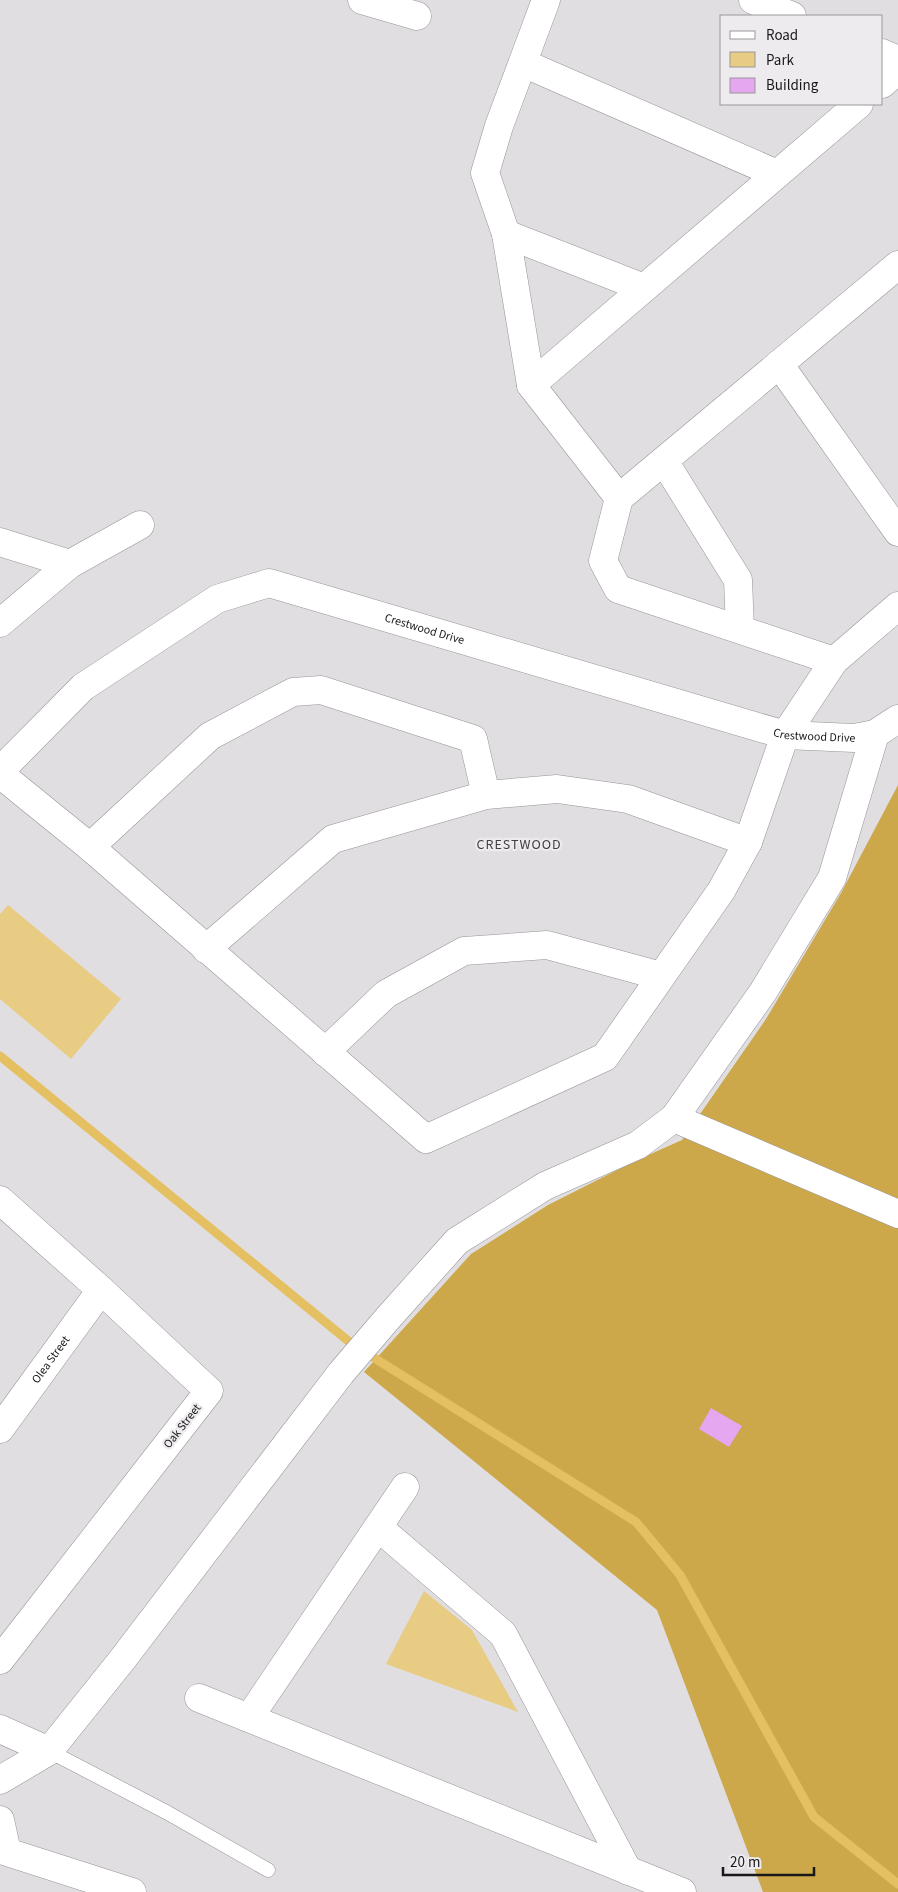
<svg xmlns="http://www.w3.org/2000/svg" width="898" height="1892" font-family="'Source Sans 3',sans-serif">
  <rect width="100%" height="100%" fill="#e1dee2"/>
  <path fill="#e9cc83" d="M8,905L121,999L71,1059L0,999V914Z
    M424,1591L472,1630L518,1712L386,1664Z"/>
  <path fill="#cca84a" d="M898,785V1892H763L657,1610L364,1372L471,1254L548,1205L635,1161L682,1140L766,1019L841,893Z"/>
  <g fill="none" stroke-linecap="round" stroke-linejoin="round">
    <path stroke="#e4c063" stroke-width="9" d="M0,1056L352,1344L636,1522L680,1575L814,1817L898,1884"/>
  </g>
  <path fill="#e4a7f0" d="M711,1408L742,1426L729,1447L699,1429Z"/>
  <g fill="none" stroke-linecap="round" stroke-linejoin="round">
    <defs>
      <path id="service" d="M49,1751L168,1813L268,1870"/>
      <g id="minor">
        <path d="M362,0L417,16"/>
        <path d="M546,0L499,126L485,173L506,234L531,385L619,498"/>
        <path d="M753,0L792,16"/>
        <path d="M882,53L898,60"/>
        <path d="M523,63L777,174"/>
        <path d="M882,84L898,70"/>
        <path d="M506,234L644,288"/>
        <path d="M779,364L898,532"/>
        <path d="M531,385L859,104"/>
        <path d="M664,461L738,580L740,629"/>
        <path d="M0,542L70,564"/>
        <path d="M0,623L70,564L140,525"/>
        <path d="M834,661L618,589L603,561L619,498L898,265"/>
        <path id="s1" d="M0,771L83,687L217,599L269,583L785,735L854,738L875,734L898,719"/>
        <path d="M0,774L90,847L426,1139L605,1057L721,891L748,842L785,735L834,661L898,606"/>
        <path d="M90,847L210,736L293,692L321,690L473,739L486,795"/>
        <path d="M206,949L333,839L486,795L557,789L628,799L748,842"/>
        <path d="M325,1052L386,994L464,951L547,945L661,976"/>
        <path d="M674,1118L898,1214"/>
        <path d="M0,1200L101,1290L209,1391L0,1660"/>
        <path id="s2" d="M0,1429L101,1290"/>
        <path d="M378,1527L503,1634L628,1871"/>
        <path d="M199,1698L682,1892"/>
        <path d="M249,1718L405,1487"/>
        <path d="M0,1729L49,1751"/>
        <path d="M0,1780L49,1751L122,1660L341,1373L388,1318L457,1241L545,1186L638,1145L674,1118L763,992L832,878L875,734"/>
        <path d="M0,1820L7,1852L132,1892"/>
      </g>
    </defs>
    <use href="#service" stroke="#979397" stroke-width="15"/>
    <use href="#minor" stroke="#979397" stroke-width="29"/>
    <use href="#service" stroke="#fff" stroke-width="14"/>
    <use href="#minor" stroke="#fff" stroke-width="28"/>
  </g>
  <g text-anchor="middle" stroke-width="4.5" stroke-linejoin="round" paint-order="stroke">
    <g font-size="12" fill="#191819" stroke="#eeebef">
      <text dy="4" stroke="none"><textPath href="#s1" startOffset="495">Crestwood Drive</textPath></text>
      <text dy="4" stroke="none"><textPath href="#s1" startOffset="900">Crestwood Drive</textPath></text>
      <text dy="4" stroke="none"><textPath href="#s2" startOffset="86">Olea Street</textPath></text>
      <text transform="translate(182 1426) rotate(-52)" y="4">Oak Street</text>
    </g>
    <g font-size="14" letter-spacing="1" fill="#444144" stroke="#eeebef">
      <text x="519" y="849">CRESTWOOD</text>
    </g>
  </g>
  <rect x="720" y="15" width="162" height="90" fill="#eeebef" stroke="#999799"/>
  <rect x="730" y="31" width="25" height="8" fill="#ffffff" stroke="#999799"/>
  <text x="766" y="40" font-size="15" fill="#191819">Road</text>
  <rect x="730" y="52" width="25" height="15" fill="#e9cc83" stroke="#999799"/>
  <text x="766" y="65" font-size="15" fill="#191819">Park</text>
  <rect x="730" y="78" width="25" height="15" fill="#e4a7f0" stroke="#999799"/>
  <text x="766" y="90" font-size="15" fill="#191819">Building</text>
  <path d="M723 1867v8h91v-8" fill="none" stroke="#191819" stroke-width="2.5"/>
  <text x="730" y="1867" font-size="15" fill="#191819" stroke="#eeebef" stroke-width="4" paint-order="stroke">20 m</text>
</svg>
